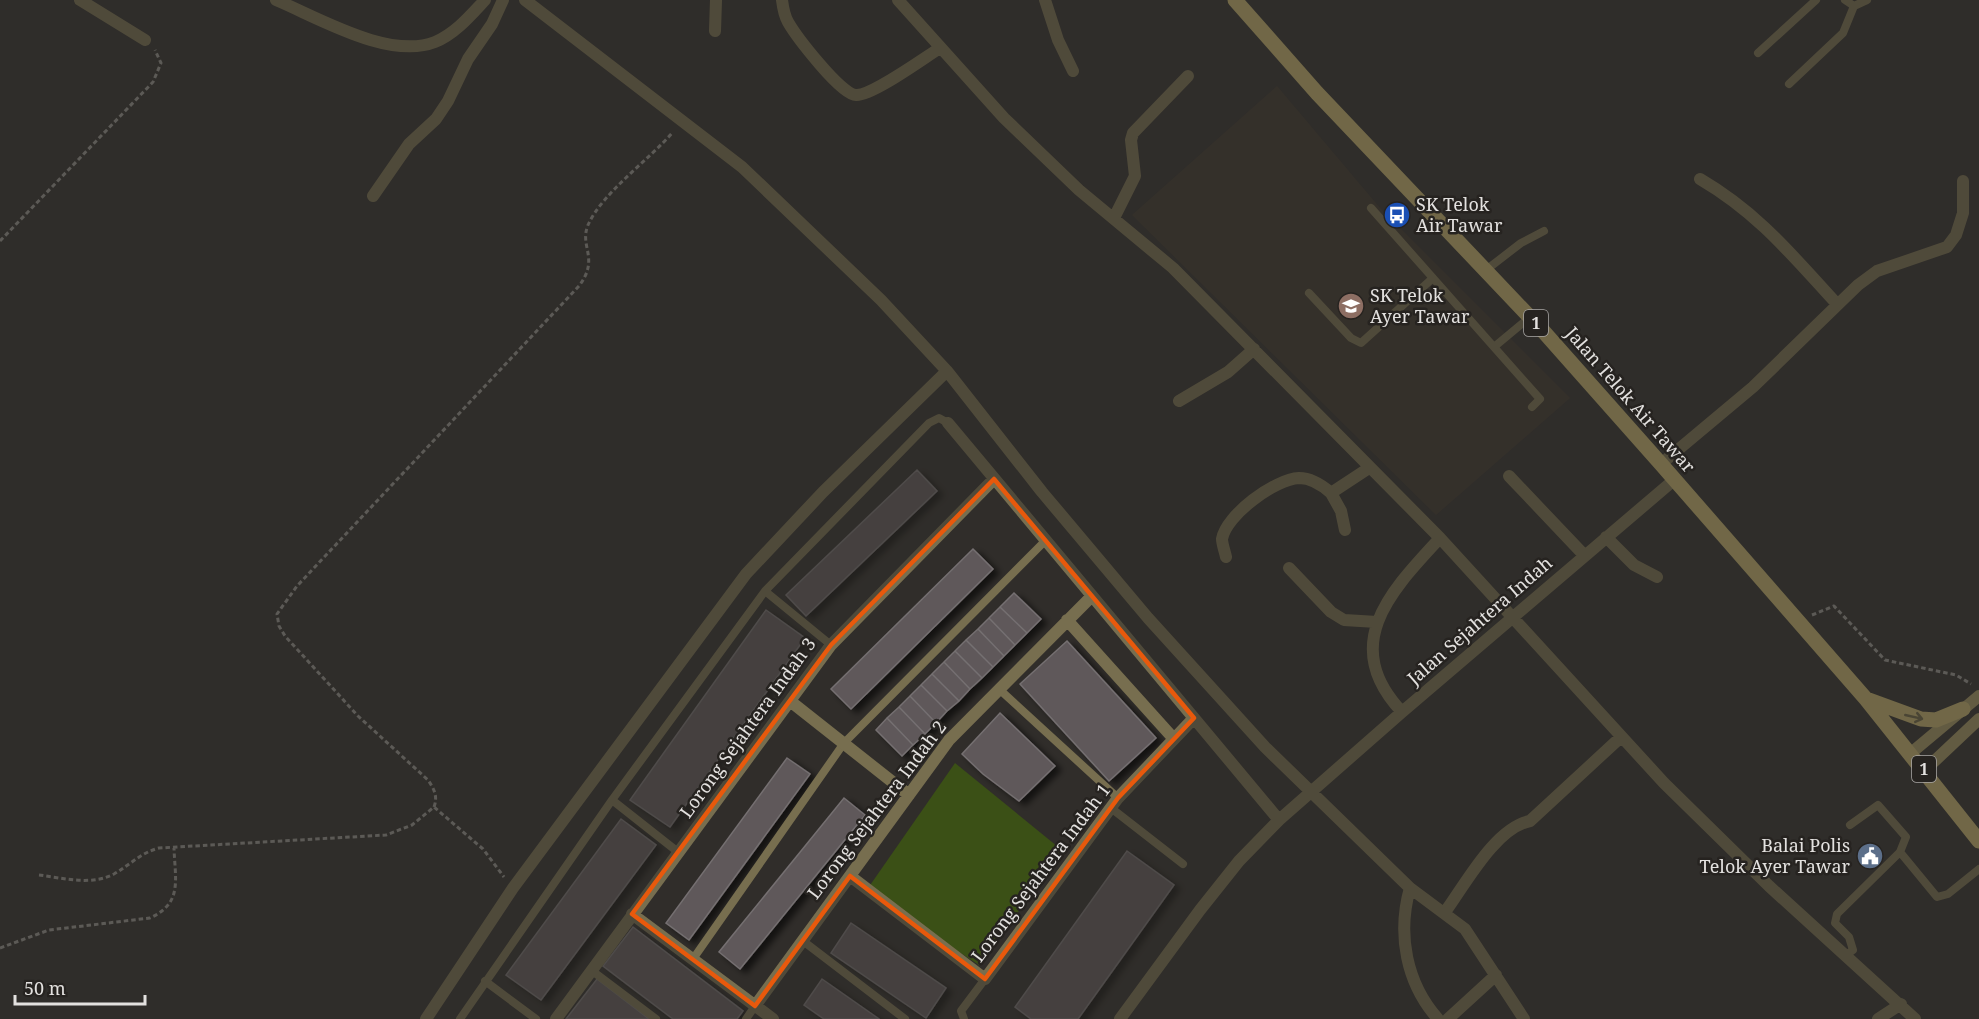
<svg xmlns="http://www.w3.org/2000/svg" width="1979" height="1019" font-family="'Noto Serif',serif">
  <defs>
    <filter id="shadow"><feDropShadow dx="6" dy="4" stdDeviation="3" flood-color="#0009"/></filter>
  </defs>
  <rect width="100%" height="100%" fill="#302d2a"/>
  <path fill="#3b342b" d="M1277,86L1380,208L1570,398L1436,515L1132,215Z"/>
  <path fill="#3b5016" d="M955,763L1063,851L979,965L866,891Z"/>
  <path fill="#5e595a" stroke="#756f71" stroke-width="1.5" filter="url(#shadow)" d="M917,470L937,491L806,616L786,595Z
    M973,549L993,569L851,709L831,689Z
    M1014,593L1041,619L1027,633L1000,607Z
    M1000,607L1027,633L1015,645L989,618Z
    M766,610L805,638L670,827L630,800Z
    M989,618L1015,645L1004,656L978,629Z
    M978,629L1004,656L993,667L966,640Z
    M966,640L993,667L982,678L955,651Z
    M1067,641L1156,738L1109,781L1020,684Z
    M955,651L982,678L970,689L944,662Z
    M944,662L970,689L959,701L932,674Z
    M932,674L959,701L947,711L921,685Z
    M921,685L947,711L936,723L910,696Z
    M910,696L936,723L925,734L899,707Z
    M899,707L925,734L913,745L887,718Z
    M1000,713L1055,766L1019,801L983,774L962,754Z
    M887,718L913,745L902,756L876,730Z
    M787,758L810,774L689,940L666,923Z
    M844,798L865,815L740,969L719,952Z
    M621,819L656,845L541,1000L506,975Z
    M1127,851L1174,885L1078,1019H1031L1015,1007Z
    M851,923L946,988L926,1018L831,953Z
    M633,927L743,1011L737,1019H673L603,966Z
    M597,979L649,1019H566Z
    M822,979L879,1019H824L804,1005Z"/>
  <g fill="none" stroke-linecap="round" stroke-linejoin="round">
    <path stroke="#92908d" stroke-width="3" stroke-dasharray="4.5 3" stroke-linecap="butt" d="M0,241L153,82L161,63L155,50
      M1812,615L1834,606L1885,660L1956,675L1971,684
      M434,807C438,796 434,789 428,780L358,716L285,636L279,626L277,614L297,586L579,286C600,258 579,247 588,225C602,193 650,159 673,132
      M39,875C63,878 91,886 114,874C130,865 140,853 159,848L386,835L412,825L434,807L483,849L504,877
      M0,948L49,930L150,918C183,903 175,880 174,848"/>
    <path stroke="#776e4f" stroke-width="8" d="M1845,0L1854,6L1867,0
      M1758,53L1816,0
      M1789,84L1843,33L1854,6
      M1371,208L1540,399L1532,407
      M1486,270L1521,243L1544,231
      M1309,293L1351,338L1361,343L1433,278
      M1494,347L1530,317
      M765,591L831,645
      M999,689L1118,798
      M612,800L678,852
      M1111,808L1183,864
      M1850,825L1878,805L1906,837L1900,852
      M803,941L905,1019
      M1846,955L1853,950L1849,937L1835,923L1837,914L1900,852L1937,897L1948,894L1979,869
      M693,959L844,743L1046,540
      M591,970L656,1019
      M485,981L536,1019
      M460,1019L612,800L765,591L929,423L939,418L948,423
      M746,1019L755,1006
      M964,1019L961,1011L985,979"/>
    <path stroke="#776e4f" stroke-width="12" d="M80,0L145,40
      M276,0C319,18 389,60 435,42C455,34 471,15 485,0
      M525,0L742,167L881,300L947,371L1042,492L1148,618L1265,747L1410,888L1465,929L1524,1019
      M782,0C783,8 784,15 788,22C796,36 841,95 856,95C872,96 924,58 940,48
      M898,0L1004,118L1079,190L1173,268L1440,538L1664,783L1769,886L1915,1019
      M1045,0L1058,40L1073,71
      M715,31L716,0
      M1700,179C1758,213 1791,254 1836,303
      M373,196L409,144L436,119L448,101L468,59L492,24L503,0
      M1114,218L1135,176L1131,140L1133,133L1188,76
      M1179,401L1228,372L1254,349
      M948,423L1279,820
      M1661,464L1753,387L1858,285L1877,271L1947,247L1956,235L1963,213V181
      M1509,476L1584,555
      M1331,493L1341,511L1345,530
      M1606,537L1634,565L1657,577
      M1226,557C1225,552 1222,544 1222,539C1226,515 1275,479 1299,478C1312,478 1322,485 1331,493L1369,468
      M1289,568L1331,612L1344,620L1377,622
      M1067,620L1174,739
      M790,701L909,795
      M1402,712C1338,644 1392,590 1440,538
      M850,876L985,979L1118,798L1194,718
      M1410,888C1397,934 1406,983 1438,1019
      M1445,912C1465,885 1495,828 1530,821L1621,737
      M632,914L773,1019
      M755,1006L949,740L1092,596
      M426,1019L513,888L746,574L823,492L947,371
      M556,1019L831,645L994,479
      M1120,1019L1200,910L1239,861L1279,820L1402,712L1674,480
      M1448,1019L1496,975
      M1878,1019L1901,1004"/>
    <path stroke="#a0925f" stroke-width="12" d="M1911,753L1979,696
      M1925,770L1979,719"/>
    <path stroke="#c0ae6b" stroke-width="15" d="M1235,0L1317,93L1544,332L1661,464L1866,699L1979,841
      M1869,700L1921,719L1936,720L1963,709"/>
  </g>
  <defs><path id="oneway-shaft" d="M-6 0H5M1.5-3L5.5 0L1.5 3" fill="none" stroke-width="1.6" stroke-linecap="round" stroke-linejoin="round" transform="scale(1.5)"/></defs>
  <use stroke="#6b6242" href="#oneway-shaft" transform="translate(1914 717) rotate(13)"/>
  <path d="M0 0H1979V1019H0ZM994,479L1194,718L1118,798L985,979L850,876L755,1006L632,914L831,645Z" fill="#302d2a" fill-opacity=".55" fill-rule="evenodd"/>
  <path fill="none" stroke="#e8590c" stroke-width="4.5" stroke-linejoin="round" d="M994,479L1194,718L1118,798L985,979L850,876L755,1006L632,914L831,645Z"/>
  <defs>
    <symbol id="bus-disc" viewBox="-11 -11 22 22"><circle r="9.5" fill="#1a4fb4" stroke="#262320"/><path d="M-5-6H5V4H4V6H2V4H-2V6H-4V4H-5ZM-3.5-4V0h7V-4ZM-3.5 1.2v1.5H-2V1.2ZM2 1.2v1.5H3.5V1.2Z" fill="#fff"/></symbol>
    <symbol id="school-disc" viewBox="-11 -11 22 22"><circle r="9.5" fill="#8d6e63" stroke="#262320"/><path d="M0-5L7-2L0 1L-7-2ZM-4 1L0 2.5L4 1V4Q0 6-4 4Z" fill="#fff"/></symbol>
    <symbol id="civic-disc" viewBox="-11 -11 22 22"><circle r="9.5" fill="#5c6f8a" stroke="#262320"/><path d="M-.6-6.5H3V-4.5H.6V-3L4-1V1h2V6H-6V1h2V-1L-.6-3ZM-1.2 2.5V6h2.4V2.5Z" fill="#fff"/></symbol>
  </defs>
  <g fill-rule="evenodd">
    <use href="#bus-disc" x="1382" y="200" width="30" height="30"/>
    <use href="#school-disc" x="1336" y="291" width="30" height="30"/>
    <use href="#civic-disc" x="1855" y="841" width="30" height="30"/>
  </g>
  <g text-anchor="middle" stroke-width="5" stroke-linejoin="round" paint-order="stroke">
    <g fill="#262320" stroke="#aaa8a6" stroke-width="1.5">
      <rect x="1524" y="310" width="24" height="26" rx="4.5"/>
      <rect x="1912" y="756" width="24" height="26" rx="4.5"/>
    </g>
    <g font-size="16" font-weight="bold" fill="#e3e1df">
      <text x="1536" y="329">1</text>
      <text x="1924" y="775">1</text>
    </g>
    <g font-size="18" fill="#e3e1df" stroke="#262320" text-anchor="start">
      <text x="1416" y="211">SK Telok<tspan x="1416" dy="21">Air Tawar</tspan></text>
      <text x="1370" y="302">SK Telok<tspan x="1370" dy="21">Ayer Tawar</tspan></text>
      <text x="1850" y="852" text-anchor="end">Balai Polis<tspan x="1850" dy="21">Telok Ayer Tawar</tspan></text>
    </g>
    <g font-size="18" fill="#e3e1df" stroke="#262320">
      <text transform="translate(1630 400) rotate(49)" y="6">Jalan Telok Air Tawar</text>
      <text transform="translate(1480 621) rotate(-41)" y="6">Jalan Sejahtera Indah</text>
      <text transform="translate(748 728) rotate(-54)" y="6">Lorong Sejahtera Indah 3</text>
      <text transform="translate(877 810) rotate(-53)" y="6">Lorong Sejahtera Indah 2</text>
      <text transform="translate(1041 873) rotate(-53)" y="6">Lorong Sejahtera Indah 1</text>
    </g>
  </g>
  <path d="M15 995v9h130v-9" fill="none" stroke="#e3e1df" stroke-width="3"/>
  <text x="24" y="995" font-size="18" fill="#e3e1df" stroke="#262320" stroke-width="4.5" paint-order="stroke">50 m</text>
</svg>
